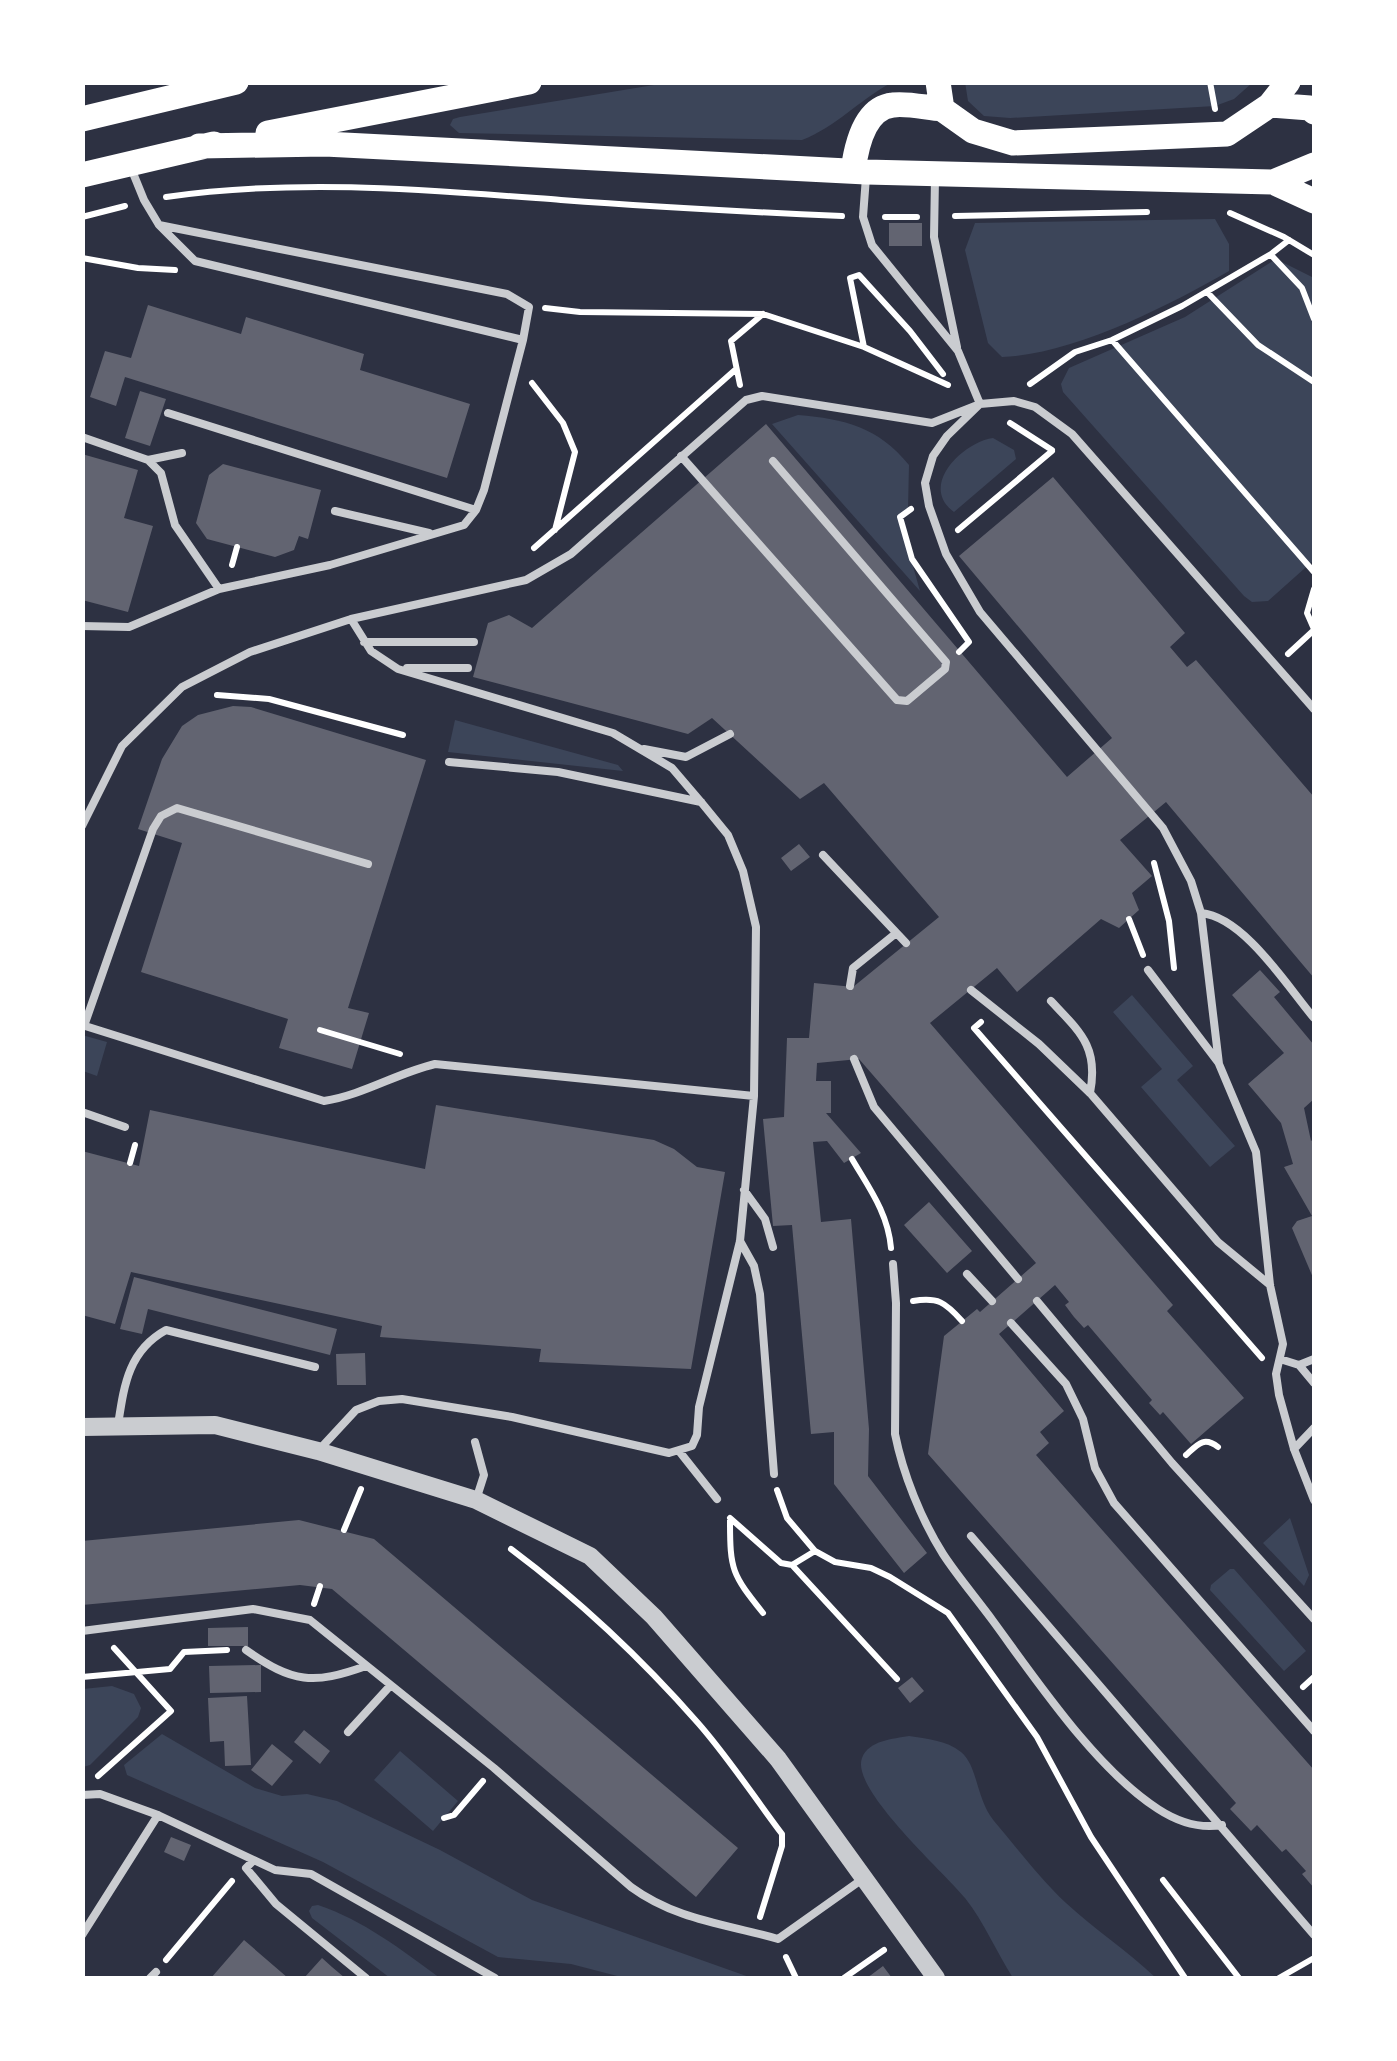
<svg xmlns="http://www.w3.org/2000/svg" width="1397" height="2061" font-family="Raleway,sans-serif">
  <rect width="100%" height="100%" fill="#2d3142"/>
  <path fill="#3c4559" d="M965,82L1252,83L1234,99L1215,106L1010,118L984,116L968,101Z
    M666,83V82L891,83C859,100 836,127 802,140L459,133L450,125L453,119L460,117Z
    M1215,219L1229,244V271C1166,307 1074,354 1002,357L988,343L965,250L975,223Z
    M1276,259L1314,278V560L1268,601L1252,602L1244,596L1063,392L1061,384L1069,368L1185,317Z
    M798,415C845,419 878,427 909,465L908,509L899,517L920,591L772,424Z
    M993,438L1014,450L1016,459L954,512C918,486 963,442 993,438Z
    M455,720L618,765L623,771L448,752Z
    M1132,995L1193,1066L1177,1080L1235,1146L1210,1167L1141,1087L1162,1069L1113,1012Z
    M82,1035L107,1042L97,1076L83,1071Z
    M1290,1518L1309,1575L1304,1586L1263,1543Z
    M1230,1569H1234L1306,1651L1284,1671L1210,1590L1211,1585Z
    M112,1686L134,1694L141,1708L138,1717L90,1765L83,1767V1689Z
    M162,1734L255,1788L282,1796L307,1794L337,1801L440,1850L532,1900L752,1978H625L571,1964L498,1957L323,1862L127,1775L124,1765Z
    M909,1736C927,1739 946,1740 961,1752C978,1766 976,1799 994,1821C1017,1848 1040,1879 1066,1903C1095,1930 1128,1951 1156,1978H1013C997,1953 984,1922 965,1898C945,1873 850,1789 862,1758C869,1740 893,1739 909,1736Z
    M400,1751L458,1801L433,1831L374,1780Z
    M318,1905C363,1920 402,1950 440,1978H390L312,1918L309,1911L312,1906Z"/>
  <path fill="#626471" d="M889,223H922V246H889Z
    M148,305L241,334L246,317L364,354L360,370L470,404L447,478L125,377L116,406L90,397L105,351L131,358Z
    M140,391L166,399L150,446L125,438Z
    M766,424L1067,777L1112,738L959,556L1053,477L1185,633L1170,647L1187,667L1196,660L1314,797V978L1166,802L1120,840L1152,876L1132,893L1139,910L1119,928L1101,919L1017,992L997,968L930,1023L1173,1305L1167,1311L1244,1398L1191,1444L1163,1412L1160,1415L1149,1403L1152,1400L1088,1325L1084,1328L1074,1317L1065,1305L1069,1302L1055,1285L999,1334L1064,1411L1040,1432L1049,1443L1036,1455L1314,1770V1888L1302,1874L1306,1871L1286,1849L1282,1852L1257,1825L1251,1831L1230,1809L1236,1803L928,1454L944,1336L977,1309L980,1312L1036,1263L859,1059L817,1063L816,1081H831V1113H826L861,1153L844,1163L827,1141L813,1142L821,1222L851,1219L869,1429L868,1476L927,1553L904,1573L834,1484V1432L811,1434L792,1225L773,1226L763,1119L784,1117L787,1038H809L814,983L853,987L939,917L824,783L800,799L712,718L688,734L473,677L488,623L509,615L532,628Z
    M82,454L138,470L124,518L153,526L128,612L82,600Z
    M223,464L321,490L308,539L299,536L294,550L275,557L207,539L196,523L209,475Z
    M233,706L251,707L426,760L348,1008L369,1013L352,1069L279,1048L288,1019L141,972L182,843L138,829L162,759L182,726L198,715Z
    M799,844L810,857L791,871L781,858Z
    M1260,970L1280,992L1274,997L1314,1045V1099L1304,1108L1311,1141L1314,1138V1280L1292,1228L1297,1221L1312,1216L1284,1167L1293,1164L1281,1123L1248,1084L1284,1053L1232,995Z
    M436,1105L654,1140L674,1149L697,1167L725,1172L691,1369L539,1362L541,1349L380,1337L382,1326L131,1272L115,1324L82,1315V1151L139,1166L150,1110L425,1169Z
    M929,1202L972,1251L947,1273L904,1225Z
    M134,1277L337,1329L330,1355L148,1309L142,1334L120,1329Z
    M365,1353L366,1385H337L336,1354Z
    M299,1520L374,1539L738,1848L696,1897L332,1589L300,1585L82,1605V1541Z
    M248,1627V1646H208V1628Z
    M261,1665V1692L210,1693L209,1666Z
    M912,1677L924,1691L910,1703L898,1688Z
    M247,1696L251,1765L225,1766L224,1741L210,1742L208,1698Z
    M304,1730L330,1751L320,1764L294,1742Z
    M272,1744L293,1761L272,1786L251,1770Z
    M171,1837L191,1845L184,1861L164,1852Z
    M244,1940L288,1978H211Z
    M322,1958L332,1967L345,1978H304Z
    M883,1966L892,1978H866L871,1975Z"/>
  <g fill="none" stroke-linecap="round" stroke-linejoin="round">
    <path stroke="#fff" stroke-width="6" d="M1210,82L1215,109
      M166,197C298,178 429,190 561,200C655,207 749,212 842,216
      M1230,213L1284,237L1314,255
      M955,216L1147,212
      M82,217L125,206
      M885,217H917
      M1271,255L1302,288L1314,319
      M82,258L138,268L175,270
      M1207,292L1258,345L1314,382
      M545,308L580,312L763,314L864,347L948,385
      M1112,340L1314,572
      M864,347L850,278L859,275L910,331L943,374
      M532,383L563,423L575,452L555,530
      M1030,384L1075,352L1112,340L1182,306L1271,254L1289,240
      M740,385L731,341L763,314
      M1010,423L1052,450
      M911,509L900,517L912,559L969,642L959,652
      M958,530L1052,451
      M534,548L735,370
      M232,565L237,547
      M1314,629L1307,613L1314,589
      M1288,654L1314,630
      M217,695L269,699L403,735
      M1154,863L1169,921L1174,968
      M1129,919L1143,955
      M981,1022L974,1028L1262,1358
      M320,1030L400,1054
      M852,1159C869,1188 888,1213 891,1248
      M130,1163L135,1145
      M913,1301C938,1297 945,1302 962,1321
      M1186,1455C1198,1444 1204,1436 1218,1447
      M777,1490L787,1518L815,1551L835,1562L871,1568L890,1577L948,1613L1037,1737L1091,1837L1185,1978
      M730,1518L781,1563L792,1565L897,1679
      M730,1520C730,1571 732,1574 763,1613
      M344,1530L361,1489
      M511,1549C579,1600 641,1658 698,1723C728,1757 754,1797 782,1834V1846L760,1917
      M792,1565L815,1551
      M314,1604L320,1586
      M82,1677L170,1669L184,1652L227,1650
      M1303,1687L1314,1677
      M98,1776L171,1711L114,1648
      M444,1818L454,1815L483,1781
      M1163,1880L1239,1978
      M786,1957L796,1978
      M166,1960L232,1881
      M844,1978L884,1950
      M1279,1978L1314,1958"/>
    <path stroke="#caccd0" stroke-width="8" d="M935,178L934,237L957,347
      M159,225L195,261L523,340
      M168,413L476,510
      M82,437L148,460L161,473L175,525L219,589
      M681,456L897,700L907,701L945,669L946,662L773,461
      M148,460L182,453
      M335,511L429,533
      M82,626L129,627L219,589L330,565L464,525L476,510L484,490L523,340L529,307L507,294L159,225L144,200L131,168
      M364,642H474
      M407,668H468
      M1314,709L1072,434L1035,407L1014,401L980,404L947,436L933,456L925,483L929,506L946,554L980,612L1163,828L1191,881L1201,913L1219,1064L1256,1152L1270,1285L1283,1344L1276,1374L1279,1395L1294,1449L1314,1500
      M644,749L686,757L730,734
      M449,762L558,772L701,802
      M82,826L122,746L182,687L250,652L351,619L526,580L571,554L746,400L762,396L932,423L980,404L958,351L872,245L863,217L866,177
      M823,855L906,943
      M1201,913C1244,917 1287,986 1314,1018
      M1148,970L1218,1062
      M850,986L853,968L895,934
      M971,990L1039,1044L1090,1093L1218,1242L1270,1285
      M1051,1001C1080,1032 1099,1047 1090,1093
      M82,1025L324,1101C363,1095 397,1073 435,1064L754,1096
      M84,1026L153,829L161,816L177,808L368,864
      M854,1059L874,1107L1018,1279
      M82,1112L125,1127
      M744,1190L765,1219L773,1247
      M740,1241L754,1266L760,1294L774,1474
      M893,1264L896,1303L895,1434C903,1474 921,1519 943,1554C958,1577 977,1599 993,1621C1037,1681 1096,1769 1158,1809C1178,1822 1199,1829 1222,1825
      M967,1274L992,1301
      M1037,1301L1172,1463L1314,1619
      M1011,1323L1066,1384L1083,1419L1095,1468L1114,1503L1314,1731
      M1280,1359L1299,1365L1314,1383
      M1299,1365L1314,1359
      M118,1425C124,1386 128,1351 166,1330L315,1367
      M475,1442L484,1475L476,1500
      M1294,1449L1314,1428
      M318,1451L356,1410L379,1401L402,1399L512,1417L669,1453L692,1446L697,1435L699,1407L740,1241L754,1096L756,927L743,871L728,835L701,802L672,768L640,749L613,733L398,669L371,651L351,619
      M679,1451L717,1499
      M971,1536L1314,1935
      M82,1631L253,1609L310,1620L494,1768L631,1887C676,1920 726,1924 778,1939L864,1878
      M246,1650C293,1683 313,1685 366,1666
      M348,1732L390,1686
      M82,1795L100,1794L158,1815L275,1870L311,1874L495,1978
      M253,1861L246,1868L276,1904L366,1978
      M82,1935L158,1815
      M150,1978L156,1972"/>
    <path stroke="#caccd0" stroke-width="18" d="M82,1427L215,1425L318,1451L476,1500L590,1556L654,1617L778,1759L936,1978"/>
    <path stroke="#fff" stroke-width="25" d="M938,82L942,109L973,131L1013,143L1227,134L1270,105L1288,82
      M1270,105L1310,108L1314,112
      M82,119L236,82
      M268,133L529,82
      M199,146L325,144L866,172L1273,182L1314,201
      M853,171C856,148 864,108 893,105C908,103 927,108 942,109
      M82,175L214,144
      M1273,182L1314,165"/>
  </g>
  <rect width="1397" height="2061" fill="none" stroke="#ffffff" stroke-width="170"/>
</svg>
